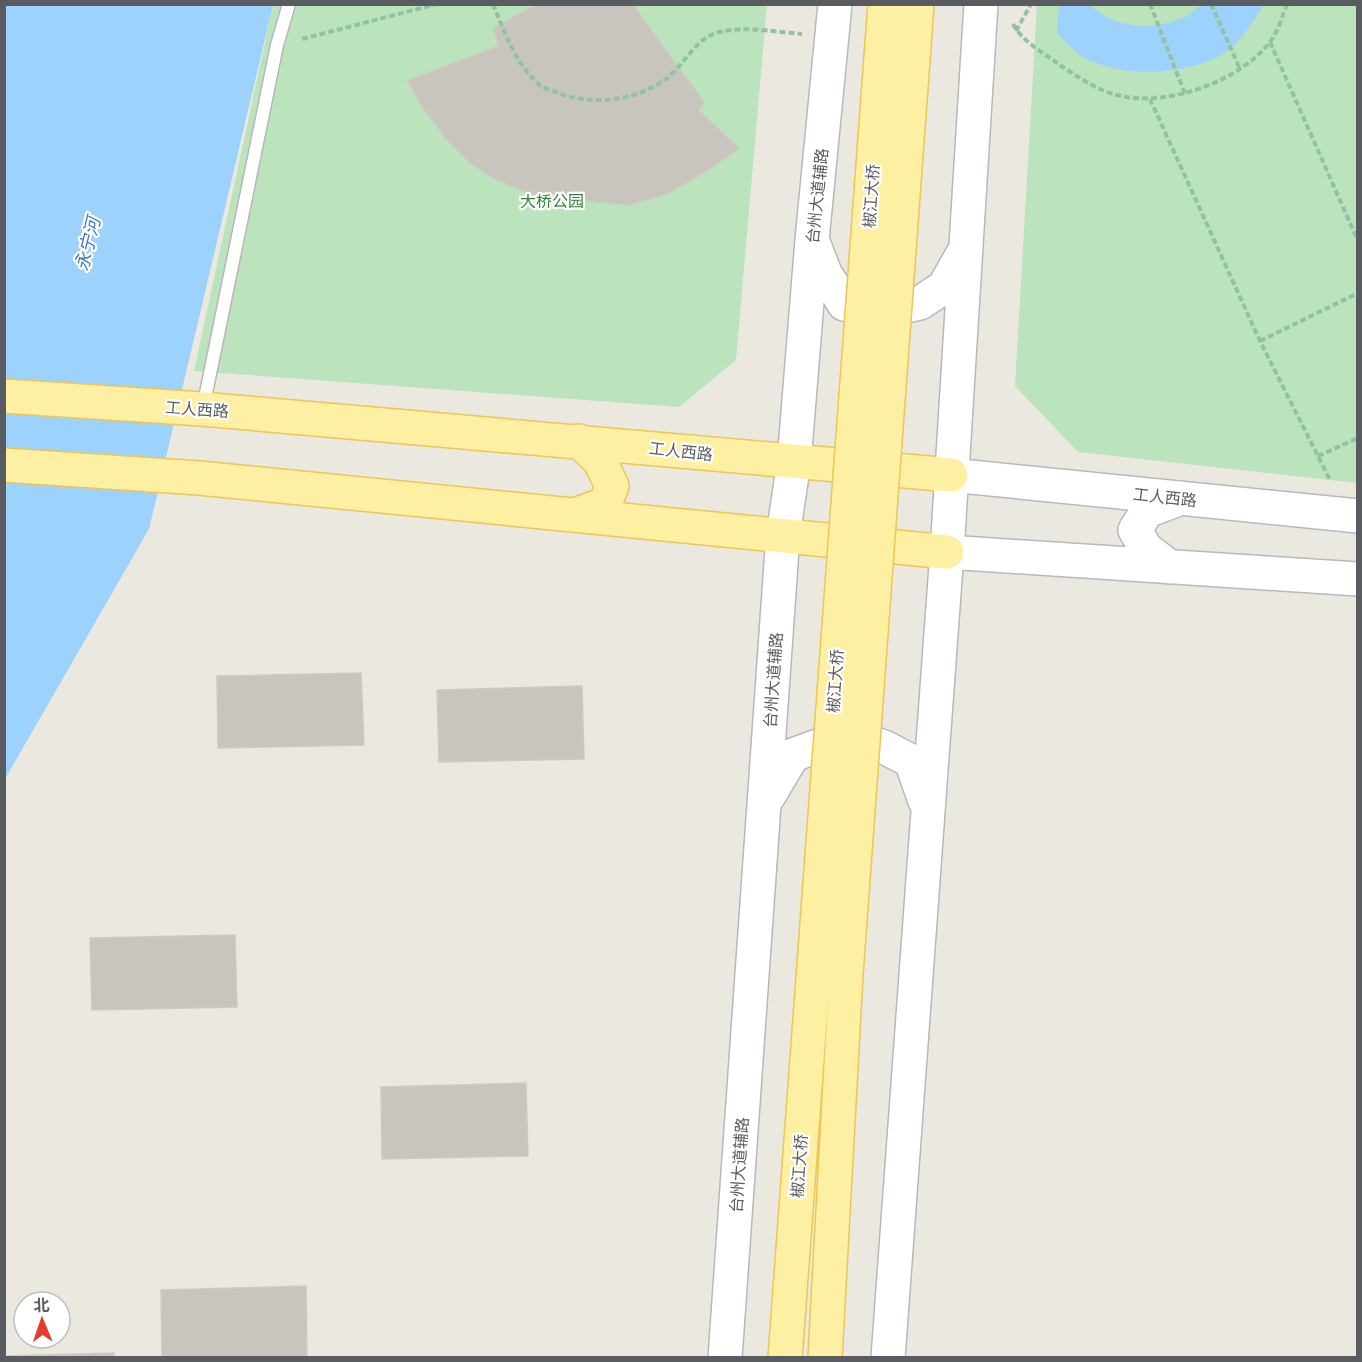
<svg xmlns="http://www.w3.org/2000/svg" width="1362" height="1362" font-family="'Golos Text','Noto Sans SC',sans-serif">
  <rect width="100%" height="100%" fill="#ebe9df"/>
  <path fill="#bbe3bc" d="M273,5H767L736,360L679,407L194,371Z
    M1037,5H1357V483L1078,452L1015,386Z"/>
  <path fill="#9dd2fd" d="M5,5H273L149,529L5,779Z
    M1059,5H1090C1115,29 1154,31 1185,17C1191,14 1197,6 1204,4C1214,2 1251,4 1264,5C1252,22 1241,43 1223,54C1186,76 1117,79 1080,55C1072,49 1064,40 1057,33Z"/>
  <path fill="#c8c5bf" stroke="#d0cabe" stroke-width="1.5" d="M539,4H632L704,102L698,110L739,148L708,170L667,194L629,205L534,195L495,179L470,163L445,137L424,109L407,81L499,46L493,28Z
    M361,673L364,745L218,748L217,676Z
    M582,686L584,759L439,762L437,690Z
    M235,935L237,1007L92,1010L90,938Z
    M526,1083L528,1156L382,1159L381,1087Z
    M306,1286L307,1358H162L161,1290Z
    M114,1353V1358H4V1356Z"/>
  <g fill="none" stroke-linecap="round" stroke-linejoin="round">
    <defs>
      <path id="lane" d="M203,408L277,45L289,4"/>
      <path id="secondary" d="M813,242L825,273L844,304L882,312L920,303L944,287L962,255
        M951,475L1358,516
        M947,552L1358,579
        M1170,567L1146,549L1135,530L1147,511L1181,498
        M768,797L793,755L848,735L884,747L911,761L925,801
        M725,1358L783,535L794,462L812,240L835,4
        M888,1358L947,552L981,4"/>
      <path id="primary" d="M4,396L202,409L951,475
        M4,465L199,478L947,552
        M575,515L605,504L612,486L600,461L579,441"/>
    </defs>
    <use href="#lane" stroke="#b5b7bc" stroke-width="15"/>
    <use href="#secondary" stroke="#b5b9be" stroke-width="36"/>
    <use href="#primary" stroke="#eec555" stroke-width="36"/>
    <path stroke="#94c2a1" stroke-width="4" stroke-dasharray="6 3" stroke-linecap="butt" d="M493,4C505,34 516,65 541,86C546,89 553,91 558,93C594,106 635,101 666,79C682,67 697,38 716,33C742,25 775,32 802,34
      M1150,4L1185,94
      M1211,4L1240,69
      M1013,24C1022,41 1042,52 1057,63C1075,75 1096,90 1117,95C1166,108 1239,82 1270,42C1278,32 1282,16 1287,4
      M1016,31L1031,4
      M302,39L437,4
      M1270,42L1358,241
      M1150,99L1260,341L1330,480
      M1260,341L1358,293
      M1318,456L1358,438"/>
    <use href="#lane" stroke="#fff" stroke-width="12"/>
    <use href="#secondary" stroke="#fff" stroke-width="33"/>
    <use href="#primary" stroke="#fdf0a2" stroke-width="33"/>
    <defs>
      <path id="primary-bridge" d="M785,1358L885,4
        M825,1358L846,974L917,4"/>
    </defs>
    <use href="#primary-bridge" stroke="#eec555" stroke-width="36" stroke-linecap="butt"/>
    <use href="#primary-bridge" stroke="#fdf0a2" stroke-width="33"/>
  </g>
  <g text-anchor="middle" stroke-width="4.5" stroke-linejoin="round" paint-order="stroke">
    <g font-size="16" fill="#585c60" stroke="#fff">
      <text transform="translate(817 196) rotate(-84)" y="6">台州大道辅路</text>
      <text transform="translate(871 196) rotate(-86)" y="6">椒江大桥</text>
      <text transform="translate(197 409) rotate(4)" y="6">工人西路</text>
      <text transform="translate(681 451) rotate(6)" y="6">工人西路</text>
      <text transform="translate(1165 497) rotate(6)" y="6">工人西路</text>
      <text transform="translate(773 680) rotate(-86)" y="6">台州大道辅路</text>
      <text transform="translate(835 681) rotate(-86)" y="6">椒江大桥</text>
      <text transform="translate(739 1165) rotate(-86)" y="6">台州大道辅路</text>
      <text transform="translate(799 1166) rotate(-86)" y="6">椒江大桥</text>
    </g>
    <g font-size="16" fill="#35823a" stroke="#fff">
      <text x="552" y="207">大桥公园</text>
    </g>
    <g font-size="18" font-style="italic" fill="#3f78b6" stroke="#fff">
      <text transform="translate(88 244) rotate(-76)" y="6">永宁河</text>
    </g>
  </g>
  <rect width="1362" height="1362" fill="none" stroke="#585c60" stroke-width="12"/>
  <g transform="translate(42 1320) rotate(358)"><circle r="28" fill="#ffffff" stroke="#bcbebf" stroke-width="1.5"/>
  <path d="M0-4.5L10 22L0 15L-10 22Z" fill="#e53c2b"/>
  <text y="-9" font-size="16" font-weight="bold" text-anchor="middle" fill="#585c60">北</text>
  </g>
</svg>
